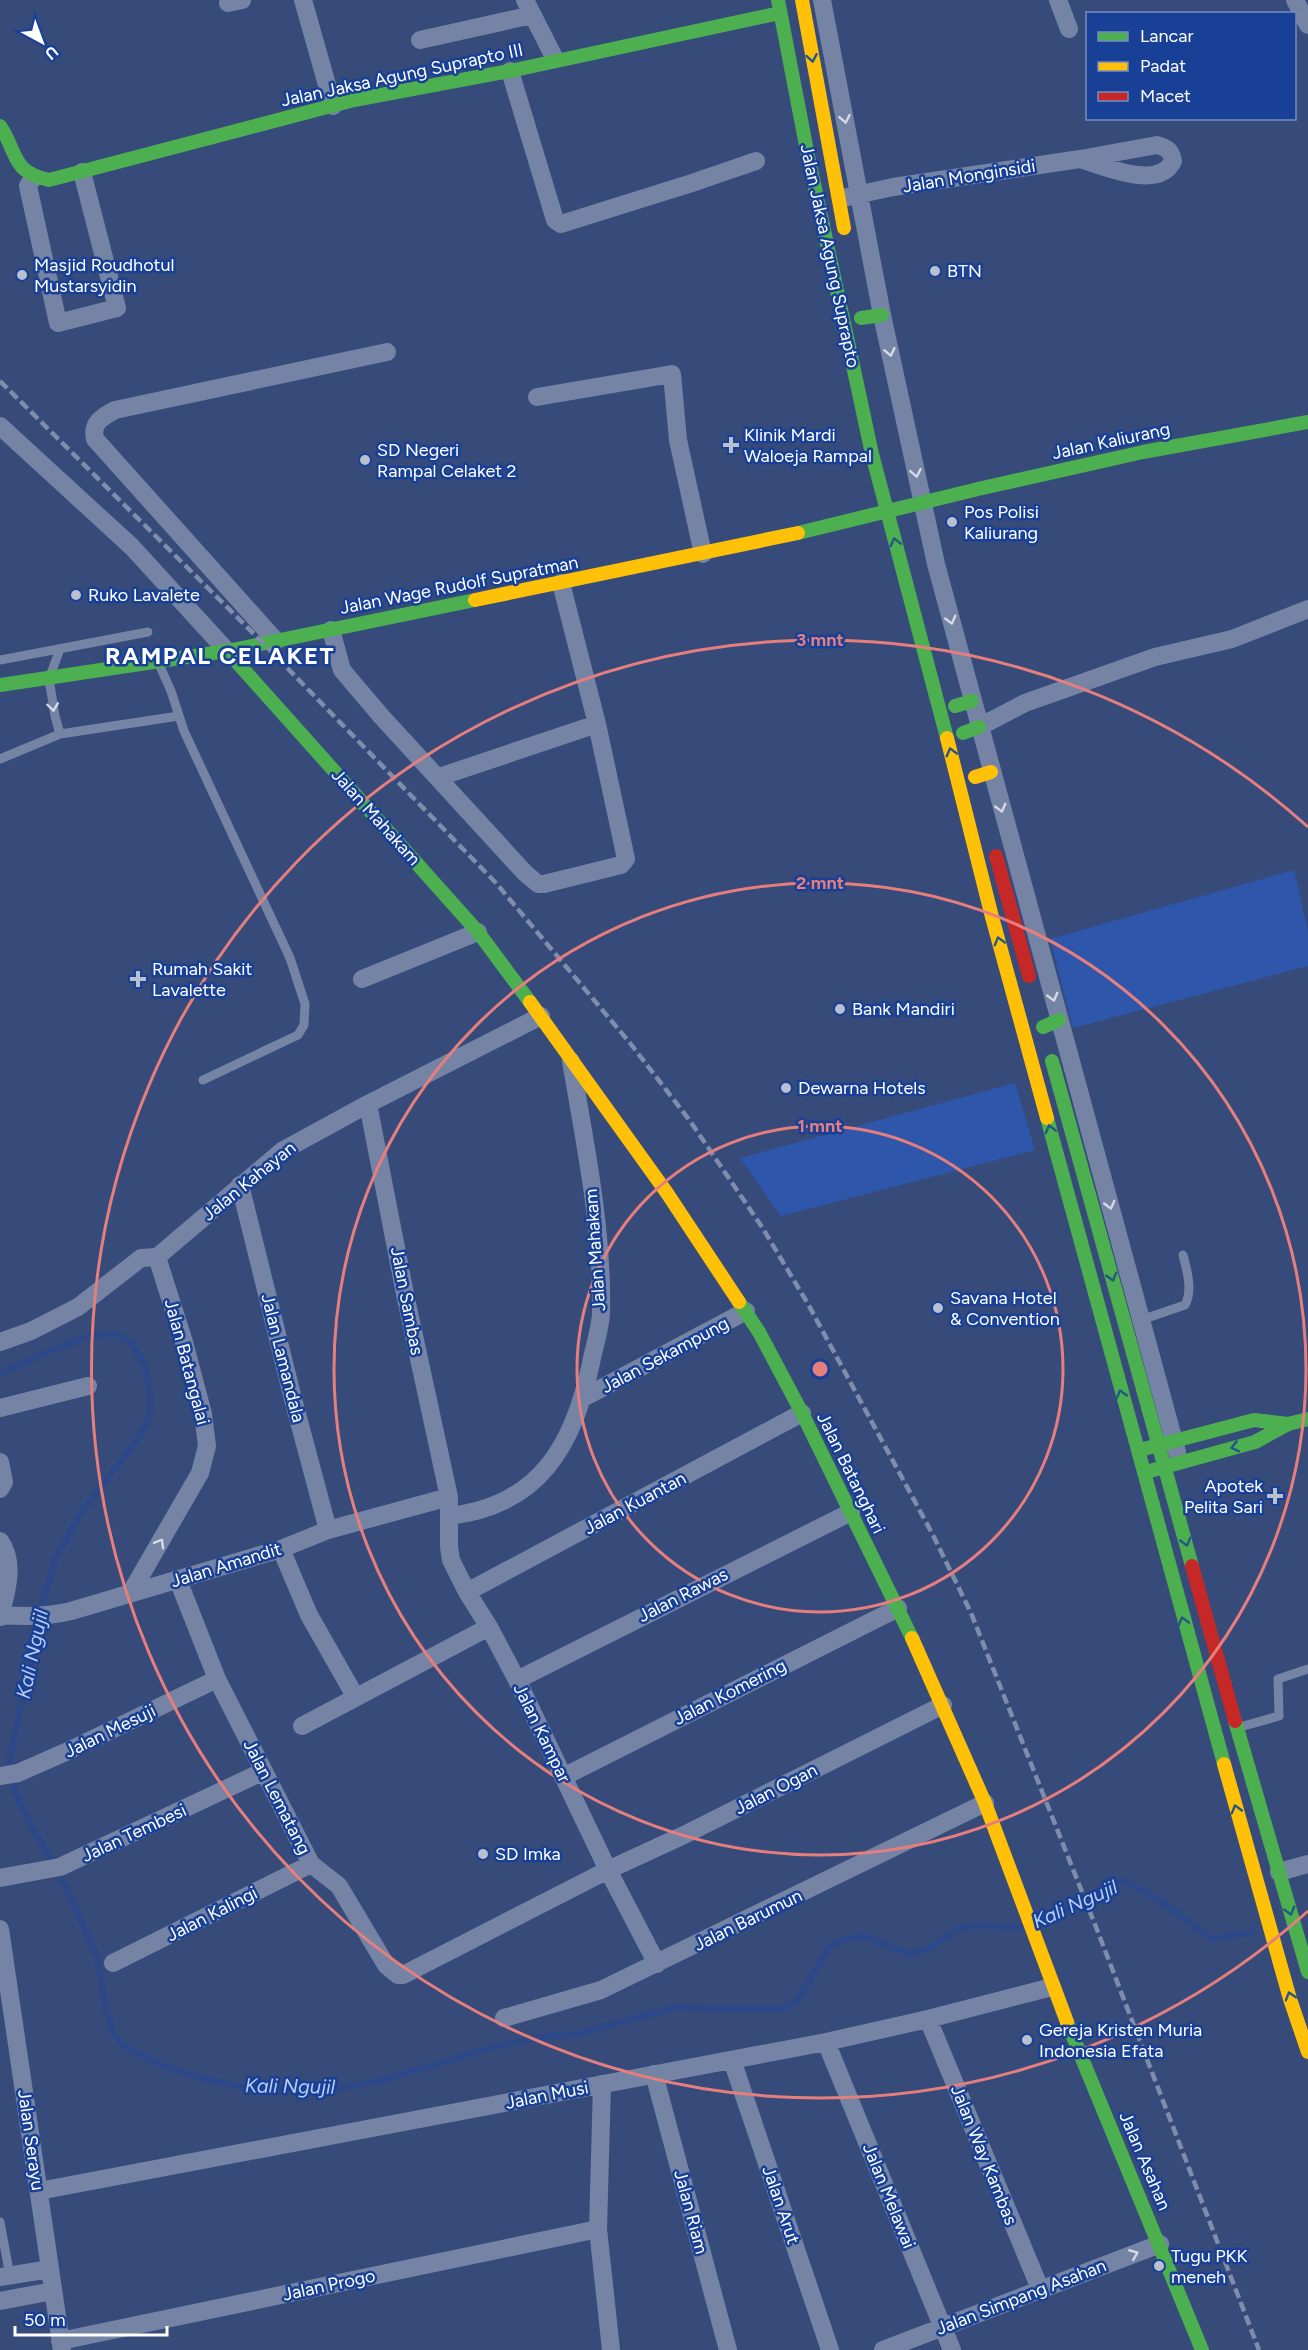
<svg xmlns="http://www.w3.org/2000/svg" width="1308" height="2350" font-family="Figtree,sans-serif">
  <rect width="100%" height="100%" fill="#364b7a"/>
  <path fill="#2e57ac" d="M1294,870L1308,932V966L1073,1028L1050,939Z
    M1015,1083L1035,1150L781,1216L740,1158Z"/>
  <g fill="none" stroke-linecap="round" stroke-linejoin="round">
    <path stroke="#2d4889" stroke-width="6" d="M0,1374L49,1351L90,1336L118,1334L132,1344L139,1354L145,1367L151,1399L148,1421L138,1439L82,1511L55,1559L40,1614L10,1760L16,1794L33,1829L60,1875L97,1956L106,2009L114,2036L124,2046L161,2065L200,2078L245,2088L293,2091L330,2090L394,2078L410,2071L432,2066L489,2048L543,2037L578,2034L675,2007L721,2009H781L797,2001L829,1948L839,1941L864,1936L909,1954L925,1950L960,1929L976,1925L1019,1928L1024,1927
      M1036,1922L1077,1905L1109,1884L1121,1880L1153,1896L1212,1939L1252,1932"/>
    <path stroke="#7584a5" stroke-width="9" d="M0,660L148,632
      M159,664L171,691L184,731L290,958L305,1004L304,1025L298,1035L203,1080
      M60,734L55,716L49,679L60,649
      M0,759L60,734L179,716
      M1141,1320L1185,1305C1193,1290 1187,1271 1183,1255
      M1240,1727L1279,1716L1278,1679L1308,1669
      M0,2222L10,2276"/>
    <path stroke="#7584a5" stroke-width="18" d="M303,0L333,106
      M525,0L555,59
      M822,0L882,315L936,564L1177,1452
      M1058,0L1069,29
      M1295,0L1308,25
      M228,3L242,0
      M420,40L532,15
      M510,71L555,220L561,224L692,183L756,161
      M33,178L28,186L58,323L117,308L82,172
      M847,197L893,187L1080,159L1157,145C1167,148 1171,150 1173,161C1159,191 1103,166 1080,159
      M537,397L672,374L678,440L703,554
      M0,426L132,547L227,651
      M331,630L342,670L381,716L525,873L538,884H544L621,865L626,859L597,724L561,583
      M276,641L95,439C91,423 102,417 115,410L387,352
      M979,727L1025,703L1155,657L1232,639L1308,609
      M439,777L597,724
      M362,979L478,932
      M368,1104L405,1294L449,1497V1547L451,1560L467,1592L489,1627L517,1680L608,1870L657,1964
      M240,1185L293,1399L328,1530
      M0,1342L31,1331L78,1307L141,1258L157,1257L282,1151L368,1104L541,1016
      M583,1398L746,1311
      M0,1408L88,1386
      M0,1462L4,1482L0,1489
      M449,1516C540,1506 574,1444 591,1363C594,1347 600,1330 601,1314C603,1229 585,1144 571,1061
      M0,1541C16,1564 6,1592 0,1617
      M281,1549L309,1615L355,1696
      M178,1580L217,1679L311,1864L339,1886L386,1965L398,1975H403L608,1870L684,1835L943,1705
      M467,1592L802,1413
      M130,1594L200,1473L207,1446L203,1414L184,1342L157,1257
      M1,1615C25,1617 47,1617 71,1611L281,1549L328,1530L449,1497
      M517,1680L851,1512
      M302,1726L489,1627
      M0,1776L18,1773L68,1751L217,1679
      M563,1777L898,1608
      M1279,1872L1308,1864
      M0,1878L60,1867L264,1771
      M0,1929L62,2350
      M113,1963L311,1864
      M504,2018L601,1990L985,1803
      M928,2019L1041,2291
      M826,2042L952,2350
      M732,2060L830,2350
      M654,2074L728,2350
      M602,2084L598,2229L611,2350
      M39,2191L826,2042L928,2019L1052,1987
      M0,2277L50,2269
      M0,2301L53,2291
      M60,2341L598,2229
      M883,2350L1160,2244"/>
    <path stroke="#4caf50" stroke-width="14" d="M778,0L807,151L872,454L947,738
      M0,126C18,153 11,172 49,180L354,100L510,71L780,13
      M861,318L882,315
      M798,533L978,489L1143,452L1308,422
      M227,651L478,932L530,1002
      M0,685L227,651L475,600
      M955,706L972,701
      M963,733L979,727
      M1043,1027L1059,1020
      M1052,1061L1192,1566
      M1047,1118L1224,1764
      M739,1302L759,1332L802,1413L912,1638
      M1140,1450L1254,1420L1288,1424
      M1146,1472L1255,1442L1288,1424L1308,1419
      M1235,1721L1308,1972
      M1067,2022L1202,2350"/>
    <path stroke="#ffc107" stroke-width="14" d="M802,0L844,228
      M475,600L798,533
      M947,738L992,917L1047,1118
      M975,777L991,772
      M530,1002L667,1193L739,1302
      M912,1638L985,1803L1067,2022
      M1224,1764L1290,1999L1308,2052"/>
    <path stroke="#c62828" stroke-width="14" d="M996,856L1029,976
      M1192,1566L1235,1721"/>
    <path stroke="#7f8dac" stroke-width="4.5" stroke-dasharray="10 4.5" stroke-linecap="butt" d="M0,381L263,643L496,883L630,1043L690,1121L762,1227L808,1304L933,1535L971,1613L1096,1927L1259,2350"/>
  </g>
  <defs><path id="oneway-chevron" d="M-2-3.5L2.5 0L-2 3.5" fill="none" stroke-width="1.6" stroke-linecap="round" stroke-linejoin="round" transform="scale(1.5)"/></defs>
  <g stroke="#235689">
    <use href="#oneway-chevron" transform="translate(812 58) rotate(80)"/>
    <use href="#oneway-chevron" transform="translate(895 542) rotate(-104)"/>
    <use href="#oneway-chevron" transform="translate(951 752) rotate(-105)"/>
    <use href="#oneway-chevron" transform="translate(999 941) rotate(-106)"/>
    <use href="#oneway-chevron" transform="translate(1050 1129) rotate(-104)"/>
    <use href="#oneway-chevron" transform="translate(1112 1277) rotate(74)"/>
    <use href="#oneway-chevron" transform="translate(1121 1394) rotate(-106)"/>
    <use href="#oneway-chevron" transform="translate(1235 1447) rotate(166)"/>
    <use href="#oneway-chevron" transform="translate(1186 1542) rotate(75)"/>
    <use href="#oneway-chevron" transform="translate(1183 1621) rotate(-106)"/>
    <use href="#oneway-chevron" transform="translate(1236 1809) rotate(-106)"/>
    <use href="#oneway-chevron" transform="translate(1290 1911) rotate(74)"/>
    <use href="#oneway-chevron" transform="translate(1290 1996) rotate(-107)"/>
  </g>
  <g stroke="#d6dae4">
    <use href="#oneway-chevron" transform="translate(845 119) rotate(79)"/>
    <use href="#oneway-chevron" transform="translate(890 352) rotate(78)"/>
    <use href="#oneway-chevron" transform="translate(916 473) rotate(79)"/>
    <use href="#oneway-chevron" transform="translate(951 620) rotate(75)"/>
    <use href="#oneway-chevron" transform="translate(53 707) rotate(82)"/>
    <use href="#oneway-chevron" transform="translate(1001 808) rotate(75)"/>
    <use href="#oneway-chevron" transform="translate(1053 997) rotate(75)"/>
    <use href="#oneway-chevron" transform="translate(1110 1205) rotate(75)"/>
    <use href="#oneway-chevron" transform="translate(160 1543) rotate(-60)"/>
    <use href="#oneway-chevron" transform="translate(1134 2254) rotate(-22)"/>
  </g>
  <g fill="none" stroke="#e67e7e" stroke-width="3">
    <circle cx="820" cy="1369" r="243"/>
    <circle cx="820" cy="1369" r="486"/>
    <path d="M1308 1911A729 729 0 1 1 1308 827"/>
  </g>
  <g fill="#b9c0d0" stroke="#194097" stroke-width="2">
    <circle cx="935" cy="271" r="6"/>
    <circle cx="22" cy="275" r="6"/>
    <path d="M728 436h6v6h6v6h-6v6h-6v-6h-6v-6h6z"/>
    <circle cx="365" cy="460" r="6"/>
    <circle cx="952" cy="522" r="6"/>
    <circle cx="76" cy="595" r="6"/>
    <path d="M135 970h6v6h6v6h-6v6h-6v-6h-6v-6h6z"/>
    <circle cx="840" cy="1009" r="6"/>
    <circle cx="786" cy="1088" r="6"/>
    <circle cx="938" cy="1308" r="6"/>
    <path d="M1272 1487h6v6h6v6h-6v6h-6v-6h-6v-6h6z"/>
    <circle cx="483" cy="1854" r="6"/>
    <circle cx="1027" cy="2040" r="6"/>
    <circle cx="1159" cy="2266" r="6"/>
  </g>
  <g text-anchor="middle" stroke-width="5" stroke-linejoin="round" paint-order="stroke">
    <g font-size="18" fill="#fff" stroke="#194097">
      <text transform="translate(402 75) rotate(-12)" y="6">Jalan Jaksa Agung Suprapto III</text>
      <text transform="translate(969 176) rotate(-9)" y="6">Jalan Monginsidi</text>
      <text transform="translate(830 256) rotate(78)" y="6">Jalan Jaksa Agung Suprapto</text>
      <text transform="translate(1111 441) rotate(-12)" y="6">Jalan Kaliurang</text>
      <text transform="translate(459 585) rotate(-11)" y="6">Jalan Wage Rudolf Supratman</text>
      <text transform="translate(376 817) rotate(48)" y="6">Jalan Mahakam</text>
      <text transform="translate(249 1181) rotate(-39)" y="6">Jalan Kahayan</text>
      <text transform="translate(595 1250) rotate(-94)" y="6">Jalan Mahakam</text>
      <text transform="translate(407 1301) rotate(79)" y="6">Jalan Sambas</text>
      <text transform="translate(665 1355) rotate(-28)" y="6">Jalan Sekampung</text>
      <text transform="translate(283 1358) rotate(76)" y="6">Jalan Lamandala</text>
      <text transform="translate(187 1362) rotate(75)" y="6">Jalan Batangalai</text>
      <text transform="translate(851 1473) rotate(64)" y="6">Jalan Batanghari</text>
      <text transform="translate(635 1503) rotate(-28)" y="6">Jalan Kuantan</text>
      <text transform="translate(226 1565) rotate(-17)" y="6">Jalan Amandit</text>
      <text transform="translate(683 1595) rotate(-27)" y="6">Jalan Rawas</text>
      <text transform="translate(730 1692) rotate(-27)" y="6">Jalan Komering</text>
      <text transform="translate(110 1731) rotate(-26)" y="6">Jalan Mesuji</text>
      <text transform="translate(542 1733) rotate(64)" y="6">Jalan Kampar</text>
      <text transform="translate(776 1789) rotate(-27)" y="6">Jalan Ogan</text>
      <text transform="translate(277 1797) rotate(63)" y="6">Jalan Lematang</text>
      <text transform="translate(134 1833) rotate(-25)" y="6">Jalan Tembesi</text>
      <text transform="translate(212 1914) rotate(-27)" y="6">Jalan Kalingi</text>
      <text transform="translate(748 1920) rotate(-26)" y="6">Jalan Barumun</text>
      <text transform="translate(547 2095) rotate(-11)" y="6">Jalan Musi</text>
      <text transform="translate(31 2140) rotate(82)" y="6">Jalan Serayu</text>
      <text transform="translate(984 2155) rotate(68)" y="6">Jalan Way Kambas</text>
      <text transform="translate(1145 2161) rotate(67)" y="6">Jalan Asahan</text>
      <text transform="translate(889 2196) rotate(68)" y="6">Jalan Melawai</text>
      <text transform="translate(781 2205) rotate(71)" y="6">Jalan Arut</text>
      <text transform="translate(691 2212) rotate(75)" y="6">Jalan Riam</text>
      <text transform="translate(329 2285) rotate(-12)" y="6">Jalan Progo</text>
      <text transform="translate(1021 2297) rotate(-21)" y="6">Jalan Simpang Asahan</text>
    </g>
    <g font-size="18" fill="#fff" stroke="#194097" text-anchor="start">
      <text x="34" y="271">Masjid Roudhotul<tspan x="34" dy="21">Mustarsyidin</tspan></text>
      <text x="947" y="277">BTN</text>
      <text x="744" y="441">Klinik Mardi<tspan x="744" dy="21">Waloeja Rampal</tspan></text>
      <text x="377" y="456">SD Negeri<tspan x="377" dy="21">Rampal Celaket 2</tspan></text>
      <text x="964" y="518">Pos Polisi<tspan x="964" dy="21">Kaliurang</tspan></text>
      <text x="88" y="601">Ruko Lavalete</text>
      <text x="152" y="975">Rumah Sakit<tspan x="152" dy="21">Lavalette</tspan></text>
      <text x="852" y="1015">Bank Mandiri</text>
      <text x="798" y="1094">Dewarna Hotels</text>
      <text x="950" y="1304">Savana Hotel<tspan x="950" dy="21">&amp; Convention</tspan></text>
      <text x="1263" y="1492" text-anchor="end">Apotek<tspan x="1263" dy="21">Pelita Sari</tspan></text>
      <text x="495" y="1860">SD Imka</text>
      <text x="1039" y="2036">Gereja Kristen Muria<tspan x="1039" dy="21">Indonesia Efata</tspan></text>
      <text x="1171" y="2262">Tugu PKK<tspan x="1171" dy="21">meneh</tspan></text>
    </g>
    <g font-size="20" font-style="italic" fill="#b9cef7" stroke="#194097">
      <text transform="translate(32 1654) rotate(-78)" y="7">Kali Ngujil</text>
      <text transform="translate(1075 1904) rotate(-24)" y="7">Kali Ngujil</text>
      <text transform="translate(290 2086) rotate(1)" y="7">Kali Ngujil</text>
    </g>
    <g font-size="24" font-weight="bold" letter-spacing="1.5" fill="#fff" stroke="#194097">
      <text x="220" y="664">RAMPAL CELAKET</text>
    </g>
  </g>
  <circle cx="820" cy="1369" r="9" fill="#e67e7e" stroke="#194097" stroke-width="3"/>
  <g font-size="18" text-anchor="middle" font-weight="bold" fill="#e67e7e" stroke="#194097" stroke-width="5" stroke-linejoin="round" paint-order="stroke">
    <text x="820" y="646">3 mnt</text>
    <text x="820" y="889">2 mnt</text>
    <text x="820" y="1132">1 mnt</text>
  </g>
  <rect x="1086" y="12" width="210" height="108" fill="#194097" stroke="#758cc1" stroke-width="1.5"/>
  <rect x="1098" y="32" width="30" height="9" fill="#4caf50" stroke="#758cc1" stroke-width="1.5"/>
  <text x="1140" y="42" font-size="18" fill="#ffffff">Lancar</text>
  <rect x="1098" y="62" width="30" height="9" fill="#ffc107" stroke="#758cc1" stroke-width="1.5"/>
  <text x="1140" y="72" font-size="18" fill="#ffffff">Padat</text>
  <rect x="1098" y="92" width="30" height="9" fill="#c62828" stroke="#758cc1" stroke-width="1.5"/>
  <text x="1140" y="102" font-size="18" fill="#ffffff">Macet</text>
  <g transform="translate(42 42) rotate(139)" stroke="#194097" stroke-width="4.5" paint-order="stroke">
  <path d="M0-4.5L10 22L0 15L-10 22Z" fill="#ffffff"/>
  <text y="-9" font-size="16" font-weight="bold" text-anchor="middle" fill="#ffffff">U</text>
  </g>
  <path d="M15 2326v9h152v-9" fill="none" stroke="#ffffff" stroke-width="3"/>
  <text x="24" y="2326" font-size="18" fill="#ffffff" stroke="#194097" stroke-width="4.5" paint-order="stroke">50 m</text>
</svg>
